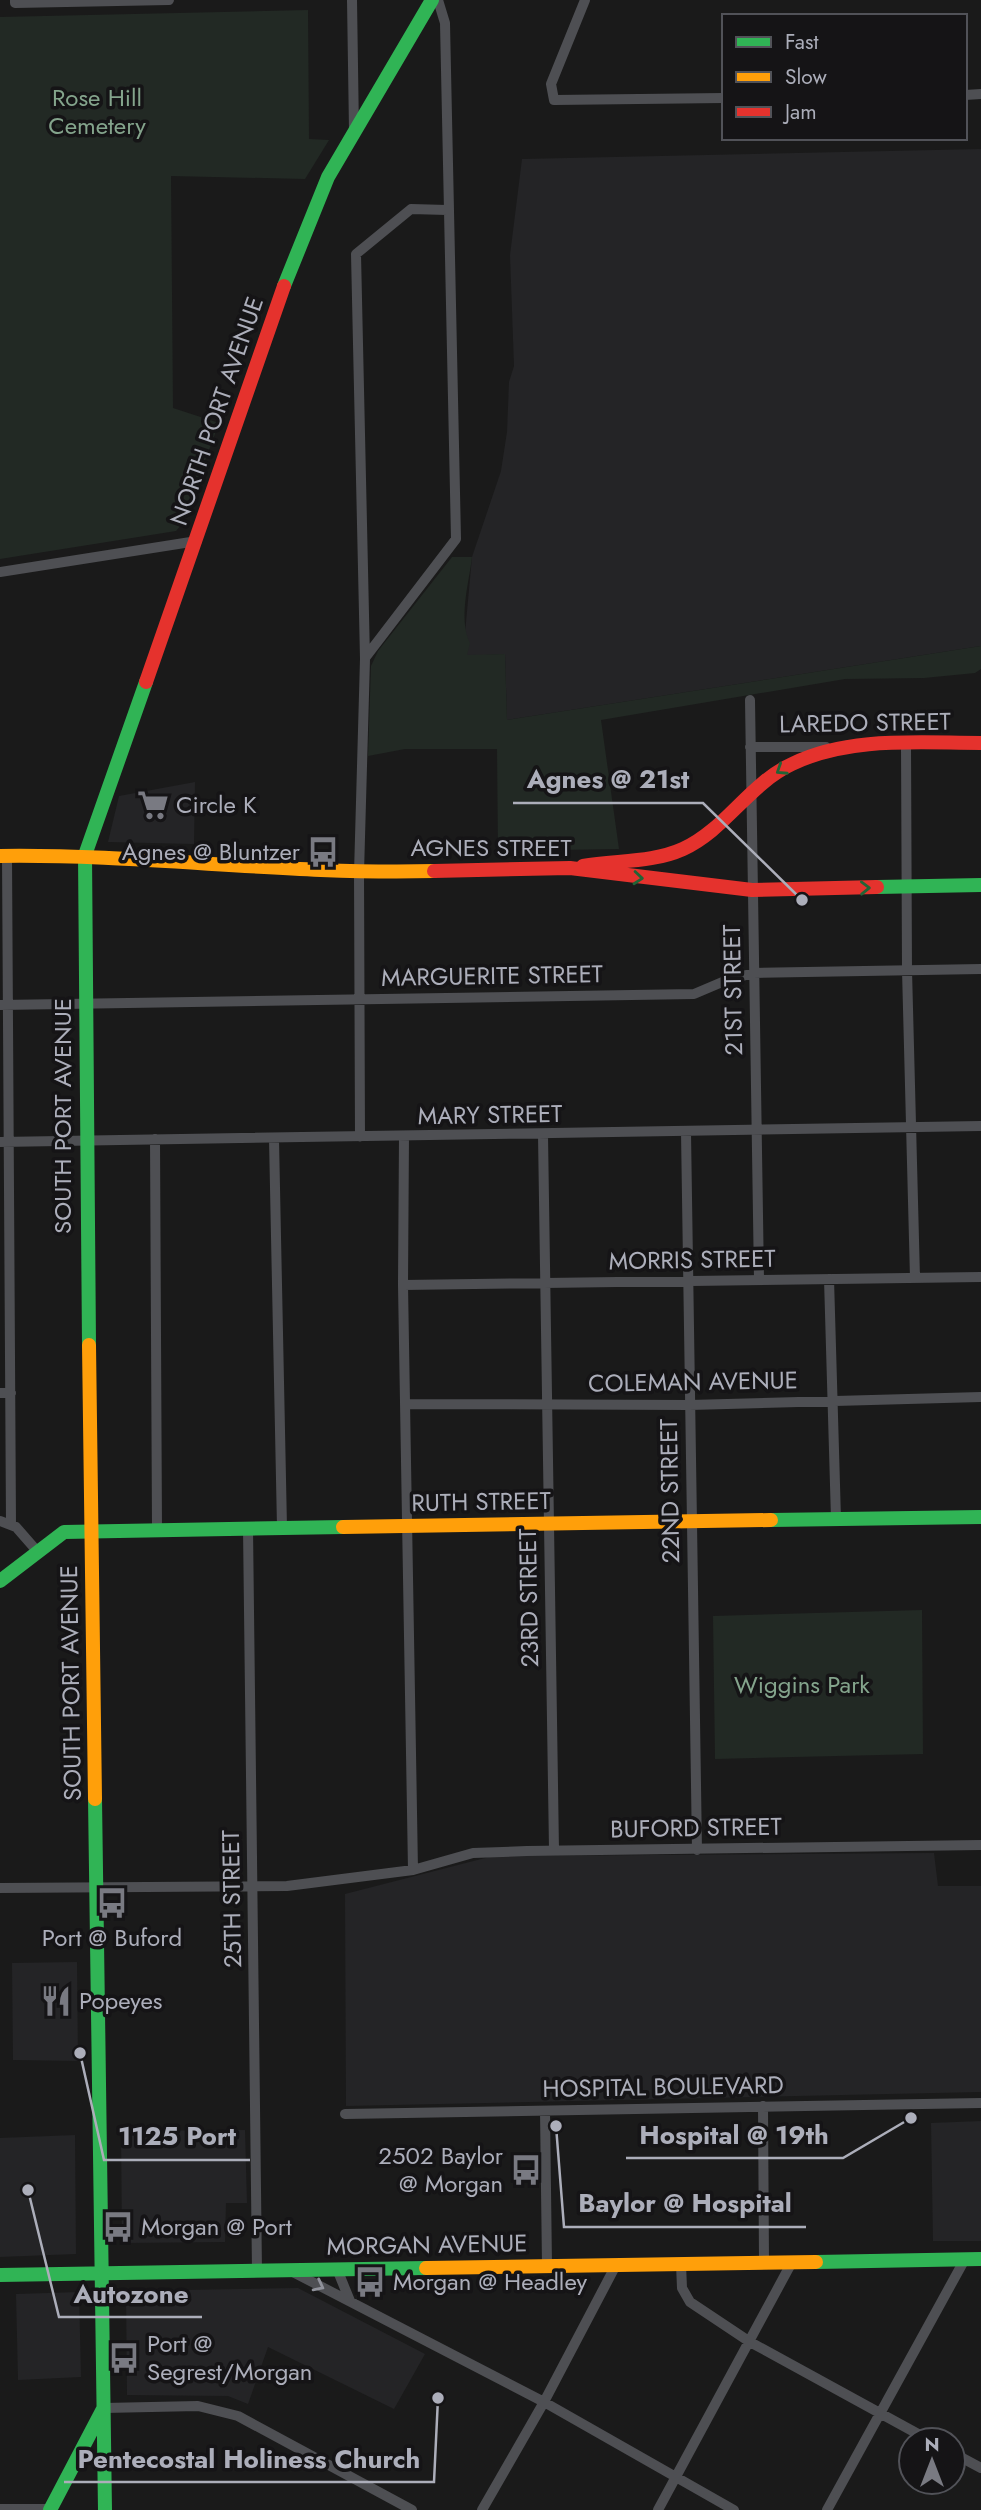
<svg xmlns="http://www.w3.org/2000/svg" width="981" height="2510" font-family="Jost,sans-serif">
  <rect width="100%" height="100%" fill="#1a1a1a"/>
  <path fill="#242426" d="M981,149V646L507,720L505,654L467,656L465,633L472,557L501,471L507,432L509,382L514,366L510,255L522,159Z
    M195,782L194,844L108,842L119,796Z
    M934,1853L938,1886H981V2092L346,2106L345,1894L493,1856Z
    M77,1962L78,2061L13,2060L12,1963Z
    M981,2121V2241H933L931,2123Z
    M245,2130L247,2203H226L225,2242L122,2243L121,2131Z
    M75,2135L76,2254L0,2257V2138Z
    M298,2288L425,2354L394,2409L268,2347L248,2404L228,2396L127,2395L126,2291Z
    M79,2292L81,2377L18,2380L16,2294Z"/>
  <path fill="#222924" d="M308,10L309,139L329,140L305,179L171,176L173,408L219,423L181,525L176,531L0,559V17Z
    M452,557H472C469,583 458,619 470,643L467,655L505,654L507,720L981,646V669L975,673L924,678L845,679L601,720L619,849L498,851L497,749H405L368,756L371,666L378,651Z
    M922,1610L923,1754L715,1759L713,1616Z"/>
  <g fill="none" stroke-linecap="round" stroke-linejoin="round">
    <path stroke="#4e4f53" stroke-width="10" d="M15,0V3L169,0
      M352,0L354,131
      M585,0L551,84L554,100L724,98
      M965,95L981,94
      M0,572L197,541
      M365,658L456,539L445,23L438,0
      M750,700L759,1280
      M906,744L907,970L915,1278
      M750,747H826
      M7,856L11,1524
      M0,1005L694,994L727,980L754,973L981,969
      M686,1132L697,1850
      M543,1135L554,1850
      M360,1137L359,873L365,659L356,254L411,209L447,210
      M155,1139L157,1529
      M274,1139L282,1527
      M0,1142L981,1126
      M829,1279L836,1519
      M403,1285L981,1277
      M0,1393H11
      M406,1404L690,1405L981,1397
      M0,1521L16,1527L37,1551
      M248,1528L257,2271
      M413,1870L473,1853L527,1851L981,1845
      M0,1888L287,1886L413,1870L403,1285L404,1136
      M763,2106L764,2262
      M545,2111L547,2266
      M345,2114L981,2103
      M681,2264L682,2288L690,2302L750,2342L929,2440
      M337,2269L350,2301
      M291,2271L544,2402L734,2510
      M104,2408L198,2406L238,2416L412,2510
      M953,2453L981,2468
      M0,2509H50
      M482,2510L544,2402L616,2265
      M658,2510L792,2262
      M827,2510L965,2259"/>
    <path stroke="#30b455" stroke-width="14" d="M284,286L328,177L432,0
      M877,887L981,885
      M89,1345L85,855L146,682
      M771,1520L981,1517
      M0,1581L64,1532L343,1527
      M95,1799L105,2510
      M816,2262L981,2259
      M0,2275L426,2268
      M50,2510L103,2409"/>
    <path stroke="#ff9f0a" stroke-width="14" d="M0,856C145,854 289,875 434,871
      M89,1345L95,1799
      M343,1527L771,1520
      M426,2268L816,2262"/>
    <path stroke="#e5322d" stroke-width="14" d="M146,682L284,286
      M583,866C616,860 652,863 683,849C725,830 749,784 792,764C849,736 919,743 981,743
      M434,871L570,868L752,890L877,887"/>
  </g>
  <defs><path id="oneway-chevron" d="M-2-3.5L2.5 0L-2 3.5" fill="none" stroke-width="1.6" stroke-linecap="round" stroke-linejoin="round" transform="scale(1.75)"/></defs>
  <g stroke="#226436">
    <use href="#oneway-chevron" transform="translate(781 770) rotate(147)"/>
    <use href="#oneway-chevron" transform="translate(638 878) rotate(5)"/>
    <use href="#oneway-chevron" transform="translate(865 888) rotate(-1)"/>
  </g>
  <use stroke="#90929b" href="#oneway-chevron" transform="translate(319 2286) rotate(27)"/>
  <defs>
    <symbol id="supermarket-bare" viewBox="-9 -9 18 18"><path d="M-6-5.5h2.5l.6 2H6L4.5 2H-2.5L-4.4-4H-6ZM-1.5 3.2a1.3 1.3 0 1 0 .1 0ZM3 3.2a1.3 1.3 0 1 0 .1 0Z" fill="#797a82" stroke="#151416" stroke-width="2.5" paint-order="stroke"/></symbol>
    <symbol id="bus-bare" viewBox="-9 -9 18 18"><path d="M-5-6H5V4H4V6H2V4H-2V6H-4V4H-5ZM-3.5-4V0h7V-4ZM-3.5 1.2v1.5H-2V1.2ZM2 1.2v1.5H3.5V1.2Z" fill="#797a82" stroke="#151416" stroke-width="2.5" paint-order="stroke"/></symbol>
    <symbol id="restaurant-bare" viewBox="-9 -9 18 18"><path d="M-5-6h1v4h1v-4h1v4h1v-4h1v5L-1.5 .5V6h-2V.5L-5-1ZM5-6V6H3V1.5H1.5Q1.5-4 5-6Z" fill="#797a82" stroke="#151416" stroke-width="2.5" paint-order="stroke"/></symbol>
  </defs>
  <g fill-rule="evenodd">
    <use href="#supermarket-bare" x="131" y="783" width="44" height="44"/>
    <use href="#bus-bare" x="301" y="830" width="44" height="44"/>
    <use href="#bus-bare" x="90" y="1881" width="44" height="44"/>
    <use href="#restaurant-bare" x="34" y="1979" width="44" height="44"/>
    <use href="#bus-bare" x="504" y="2148" width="44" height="44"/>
    <use href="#bus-bare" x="96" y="2205" width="44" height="44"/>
    <use href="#bus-bare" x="348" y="2260" width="44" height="44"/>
    <use href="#bus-bare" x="102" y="2336" width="44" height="44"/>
  </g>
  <g text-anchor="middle" stroke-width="7" stroke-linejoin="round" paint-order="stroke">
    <g font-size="24" fill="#84a48c" stroke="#151416">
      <text x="97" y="106">Rose Hill<tspan x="97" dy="28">Cemetery</tspan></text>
      <text x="802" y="1693">Wiggins Park</text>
    </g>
    <g font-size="24" fill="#acaeba" stroke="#151416">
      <text transform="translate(217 411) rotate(-71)" y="8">NORTH PORT AVENUE</text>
      <text transform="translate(865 723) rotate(-1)" y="8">LAREDO STREET</text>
      <text x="491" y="856">AGNES STREET</text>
      <text transform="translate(492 976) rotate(-1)" y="8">MARGUERITE STREET</text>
      <text transform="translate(733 990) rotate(-91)" y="8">21ST STREET</text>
      <text transform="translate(490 1115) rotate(-1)" y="8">MARY STREET</text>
      <text transform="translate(63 1116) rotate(-90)" y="8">SOUTH PORT AVENUE</text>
      <text transform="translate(692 1260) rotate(-1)" y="8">MORRIS STREET</text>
      <text transform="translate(693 1382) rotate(-1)" y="8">COLEMAN AVENUE</text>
      <text transform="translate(670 1491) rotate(-91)" y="8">22ND STREET</text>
      <text transform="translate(481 1502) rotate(-1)" y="8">RUTH STREET</text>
      <text transform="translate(529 1598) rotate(-91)" y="8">23RD STREET</text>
      <text transform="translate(71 1683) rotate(-91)" y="8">SOUTH PORT AVENUE</text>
      <text transform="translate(696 1828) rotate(-1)" y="8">BUFORD STREET</text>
      <text transform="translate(232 1899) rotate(-91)" y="8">25TH STREET</text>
      <text transform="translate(663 2087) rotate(-1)" y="8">HOSPITAL BOULEVARD</text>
      <text transform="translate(427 2245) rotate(-1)" y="8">MORGAN AVENUE</text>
    </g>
    <g font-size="24" fill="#acaeba" stroke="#151416" text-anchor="start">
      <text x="176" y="813">Circle K</text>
      <text x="300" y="860" text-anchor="end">Agnes @ Bluntzer</text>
      <text x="112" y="1946" text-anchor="middle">Port @ Buford</text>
      <text x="79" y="2009">Popeyes</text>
      <text x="503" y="2164" text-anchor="end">2502 Baylor<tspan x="503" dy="28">@ Morgan</tspan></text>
      <text x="141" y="2235">Morgan @ Port</text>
      <text x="393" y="2290">Morgan @ Headley</text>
      <text x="147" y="2352">Port @<tspan x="147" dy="28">Segrest/Morgan</tspan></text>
    </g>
  </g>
  <path fill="none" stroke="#acaeba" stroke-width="2.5" d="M802 900L703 803H513M911 2118L843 2158H626M80 2053L104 2160H250M556 2126L564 2227H806M28 2190L59 2317H202M438 2398L434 2482H64"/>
  <g fill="#acaeba" stroke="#151416" stroke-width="2.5">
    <circle cx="802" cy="900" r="7"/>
    <circle cx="911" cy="2118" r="7"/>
    <circle cx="80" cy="2053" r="7"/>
    <circle cx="556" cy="2126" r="7"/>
    <circle cx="28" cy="2190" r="7"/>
    <circle cx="438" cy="2398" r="7"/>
  </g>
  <g font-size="26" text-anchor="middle" font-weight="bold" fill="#acaeba" stroke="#151416" stroke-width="7" stroke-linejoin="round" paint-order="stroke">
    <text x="608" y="788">Agnes @ 21st</text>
    <text x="734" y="2144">Hospital @ 19th</text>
    <text x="177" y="2145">1125 Port</text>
    <text x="685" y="2212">Baylor @ Hospital</text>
    <text x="131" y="2303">Autozone</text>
    <text x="249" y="2468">Pentecostal Holiness Church</text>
  </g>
  <rect x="722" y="14" width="245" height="126" fill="#151416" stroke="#515258" stroke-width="2"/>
  <rect x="736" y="37" width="35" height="10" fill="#30b455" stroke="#515258" stroke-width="2"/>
  <text x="785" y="49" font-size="21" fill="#acaeba">Fast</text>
  <rect x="736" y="72" width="35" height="10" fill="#ff9f0a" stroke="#515258" stroke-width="2"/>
  <text x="785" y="84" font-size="21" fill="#acaeba">Slow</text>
  <rect x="736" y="107" width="35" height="10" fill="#e5322d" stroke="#515258" stroke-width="2"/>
  <text x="785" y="119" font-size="21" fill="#acaeba">Jam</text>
  <g transform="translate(932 2461)"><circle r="33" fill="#151416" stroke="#515258" stroke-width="2"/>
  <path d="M0-5L12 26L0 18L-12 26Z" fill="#797a82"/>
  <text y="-10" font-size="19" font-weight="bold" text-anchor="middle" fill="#acaeba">N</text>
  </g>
</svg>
